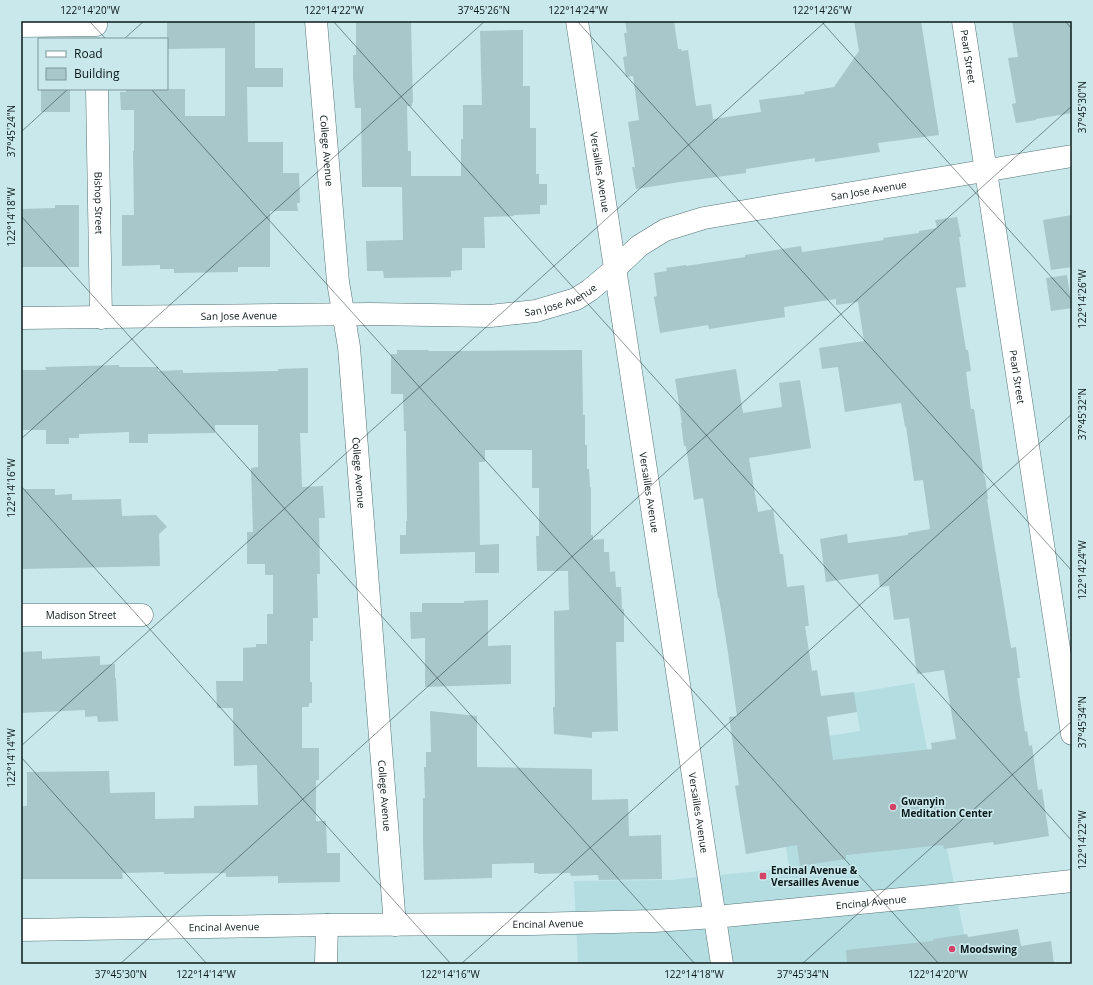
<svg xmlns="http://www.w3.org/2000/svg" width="1093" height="985" font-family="'Open Sans',sans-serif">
  <rect width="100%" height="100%" fill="#c8e8ec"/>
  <path fill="#b3dde1" d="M914,683L970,964H578L574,881L670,880L789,868L771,745L860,731L854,693Z"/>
  <path fill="#a7c7ca" d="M167,21H255V68H283V87H247L248,142H283V173H299L300,203H297L298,211H270V267H238V272L174,273V269H160V265L122,266V215H134L133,151H134V110H121L120,92H126V89H185V116H225V48L167,49Z
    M356,21H411L413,103H412V106H407L408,151H411V176H461V139H463V105H482L480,31L523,30V86H530V128H536V174H539V184H547V205H540V214L514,215V216L484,217L485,248H462V270L451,271V277L384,278L383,271H367L366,241L403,240L402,187H362L361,108H355L353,77V55H356Z
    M625,21H674L678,49H681L682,51L688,50L696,106L711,104L713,119L761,112L759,100L805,94L804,92L834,87L859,51L854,21H921L939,135L878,143L880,152L815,162V158L746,169V173L680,182L636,189L632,167H635L628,122L639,120L633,76L626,77L623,57L627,56L624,33H627Z
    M1012,21H1072V113L1036,119V120L1016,123L1012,104L1016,103L1008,58L1018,57Z
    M41,89H70V112H41Z
    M55,205H79V267H21V209L55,208Z
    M1072,215V267L1051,270L1043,220Z
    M957,217L961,237H959L966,287L956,288L966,350H968L971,371L966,372L971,409H974L984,477L985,476L988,499H987L1011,648L1016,647L1020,678H1017L1025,732L1027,731L1029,746L1032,745L1038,790L1042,789L1049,836L994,845L993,842L944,849L943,845L846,855V859L800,866L797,845L746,854L735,786L739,785L729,717L737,716L727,646L719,598H718L703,498L694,500L686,446H684L681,423H682L675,379L736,369L743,413L782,407L779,383L800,380L811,448L749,458L758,512L773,509L780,554H783L787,587L804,585L809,626H805L812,671L817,670L821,696L854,692L857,712L827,717L833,760L932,749L931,743L956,739L944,670L917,674L909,618L894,620L889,586L880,587L878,574L826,582L820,539L847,534L848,543L908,535V533L930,529L923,480L914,481L906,426L905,427L901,403L845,412L838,367L822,369L819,348L864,341L858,302L836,305V299L784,307L785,317L709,329L708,325L660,333L654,297L657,296L654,273L667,271L666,268L686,265V266L745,257V255L801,246L802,252L884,240L883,238L919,233V231L937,228L935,220Z
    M1067,275L1072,308L1051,311L1046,278Z
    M397,350H428L429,351H454L582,350L583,415H585V445H587V469H589L590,487H591V535H593V540L604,539V552H609L610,572L615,571L616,587H621L622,609H624V642H616L618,731L592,732V738L554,734L553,707H555L554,611L569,610L568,571H537L536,536H539V488H532V450H485V462H479L480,545L499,544V573H475V552L400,554V535H406V521H407L406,431H404L403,394H391V354H397Z
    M119,365V367H158V371L183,370V373L278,371V369L308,368V433H300L302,487L323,486L325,518H319L320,574H317L318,618H313V641H310V682H312V703H309V707H302V748H319V780H316V821H326L327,853H340V882L278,883V876L226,877V873L164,874V872L122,873L123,879H21V806H27V772L109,771L110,793L155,792V819L194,818V806L258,805L257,765L234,766L233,708H217L216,681H243V648L256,647V644H267V614H273V575H265V564H247V532H253L251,468L258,467V425H215V433L148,434V443H129V432L79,434V438H69V444H46V430H21V370H46L45,367Z
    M21,489H55V495L72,494V500L121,499L122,516L156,515L167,527L159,534L160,566L21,569Z
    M488,600V646L511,645V684L425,687V638L411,639L410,612H422V603H464V601Z
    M42,651V659L100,656V665L115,664V678H116L118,721L98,722L97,716L85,717V710L21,713V652Z
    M430,711L477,716V767L592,769V800L628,799L629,836L661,835L662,879L599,880L598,875L571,876L570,873L538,874V873H534V863L492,864V878L424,880L423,840V798H425L424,767H426V752H431Z
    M1018,929L1021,946L1051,941L1054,964H847L846,950L933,941V939L967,934L968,937Z"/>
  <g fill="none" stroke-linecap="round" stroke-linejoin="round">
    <defs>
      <g id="street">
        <path id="s1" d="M316,21L338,282L349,347L395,925"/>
        <path id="s2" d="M577,21L722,964"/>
        <path id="s3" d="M963,21L1072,734"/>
        <path d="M21,26L96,25"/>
        <path id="s4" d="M97,89L101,318"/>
        <path id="s5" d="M21,318L371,314L490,316L536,311L576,299L590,290L615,269L639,246L665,230L704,218L1072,156"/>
        <path id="s6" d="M21,615H142"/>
        <path d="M326,964L327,925"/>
      </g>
      <g id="secondary">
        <path id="s7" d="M21,930L327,925L531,924L654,921L715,917L932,896L1072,881"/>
      </g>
    </defs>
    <use href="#street" stroke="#557376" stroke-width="23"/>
    <use href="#secondary" stroke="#557376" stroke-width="23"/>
    <use href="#street" stroke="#fff" stroke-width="22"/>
    <use href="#secondary" stroke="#fff" stroke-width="22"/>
  </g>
  <path fill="none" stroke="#0c1819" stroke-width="1" stroke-opacity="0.45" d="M89,21L106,39M333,21L1072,841M577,21L1072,571M821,21L1072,300M1065,21L1072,29M124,39L144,21M151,89L939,964M21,132L68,89M21,216L695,964M21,439L485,21M21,486L451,964M21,746L826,21M21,757L207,964M120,964L1072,106M461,964L1072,414M802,964L1072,721"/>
  <g fill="#d24367" stroke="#c8e8ec" stroke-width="1.5">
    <circle cx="893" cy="807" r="4"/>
    <rect x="759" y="872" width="8" height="8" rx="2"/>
    <circle cx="952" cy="949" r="4"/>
  </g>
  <g text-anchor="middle" stroke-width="3.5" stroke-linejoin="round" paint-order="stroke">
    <g font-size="10" fill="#0c1819" stroke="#c8e8ec">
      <text dy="4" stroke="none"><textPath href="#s3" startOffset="36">Pearl Street</textPath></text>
      <text dy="4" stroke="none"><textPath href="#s1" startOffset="130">College Avenue</textPath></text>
      <text dy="4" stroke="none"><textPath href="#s2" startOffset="153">Versailles Avenue</textPath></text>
      <text dy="4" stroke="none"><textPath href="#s5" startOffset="878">San Jose Avenue</textPath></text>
      <text dy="4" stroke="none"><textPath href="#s4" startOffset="114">Bishop Street</textPath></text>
      <text dy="4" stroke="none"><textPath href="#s5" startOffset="542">San Jose Avenue</textPath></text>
      <text dy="4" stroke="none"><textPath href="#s5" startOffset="218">San Jose Avenue</textPath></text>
      <text dy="4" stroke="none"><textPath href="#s3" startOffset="360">Pearl Street</textPath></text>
      <text dy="4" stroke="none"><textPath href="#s1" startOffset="454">College Avenue</textPath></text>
      <text dy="4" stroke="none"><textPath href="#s2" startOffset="477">Versailles Avenue</textPath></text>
      <text dy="4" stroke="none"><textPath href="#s6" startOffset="60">Madison Street</textPath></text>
      <text dy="4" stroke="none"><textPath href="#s1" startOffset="778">College Avenue</textPath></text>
      <text dy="4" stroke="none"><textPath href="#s2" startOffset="801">Versailles Avenue</textPath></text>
      <text dy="4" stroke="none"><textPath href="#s7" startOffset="851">Encinal Avenue</textPath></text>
      <text dy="4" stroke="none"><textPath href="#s7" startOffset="527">Encinal Avenue</textPath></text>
      <text dy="4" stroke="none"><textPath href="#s7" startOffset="203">Encinal Avenue</textPath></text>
    </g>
    <g font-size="10" font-weight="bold" fill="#0c1819" stroke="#c8e8ec" text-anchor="start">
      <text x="901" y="805">Gwanyin<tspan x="901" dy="12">Meditation Center</tspan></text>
      <text x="771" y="874">Encinal Avenue &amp;<tspan x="771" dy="12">Versailles Avenue</tspan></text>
      <text x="960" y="953">Moodswing</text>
    </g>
  </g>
  <rect width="1093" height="985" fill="none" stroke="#c8e8ec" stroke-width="44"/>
  <rect x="38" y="38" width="130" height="52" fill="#c8e8ec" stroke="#7d9598"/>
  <rect x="46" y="51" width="20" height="6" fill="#ffffff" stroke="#7d9598"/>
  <text x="74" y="58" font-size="12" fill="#0c1819">Road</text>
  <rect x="46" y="68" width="20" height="12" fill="#a7c7ca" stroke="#7d9598"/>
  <text x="74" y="78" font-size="12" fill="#0c1819">Building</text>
  <rect x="22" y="22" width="1049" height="941" fill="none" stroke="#0c1819" stroke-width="1.5"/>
  <g font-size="10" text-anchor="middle" fill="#0c1819">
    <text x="90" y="14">122°14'20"W</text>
    <text x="334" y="14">122°14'22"W</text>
    <text x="484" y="14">37°45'26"N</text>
    <text x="578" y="14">122°14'24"W</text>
    <text x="822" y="14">122°14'26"W</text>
    <text transform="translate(1082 107) rotate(-90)" y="4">37°45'30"N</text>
    <text transform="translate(11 131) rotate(-90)" y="4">37°45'24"N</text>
    <text transform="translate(11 217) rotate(-90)" y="4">122°14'18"W</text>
    <text transform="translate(1082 299) rotate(-90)" y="4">122°14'26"W</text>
    <text transform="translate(1082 414) rotate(-90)" y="4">37°45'32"N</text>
    <text transform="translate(11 488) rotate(-90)" y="4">122°14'16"W</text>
    <text transform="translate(1082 570) rotate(-90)" y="4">122°14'24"W</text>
    <text transform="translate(1082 722) rotate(-90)" y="4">37°45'34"N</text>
    <text transform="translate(11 758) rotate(-90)" y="4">122°14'14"W</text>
    <text transform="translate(1082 840) rotate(-90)" y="4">122°14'22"W</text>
    <text x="121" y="978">37°45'30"N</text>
    <text x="206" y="978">122°14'14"W</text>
    <text x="450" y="978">122°14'16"W</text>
    <text x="694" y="978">122°14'18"W</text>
    <text x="803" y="978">37°45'34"N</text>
    <text x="938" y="978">122°14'20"W</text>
  </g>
</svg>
